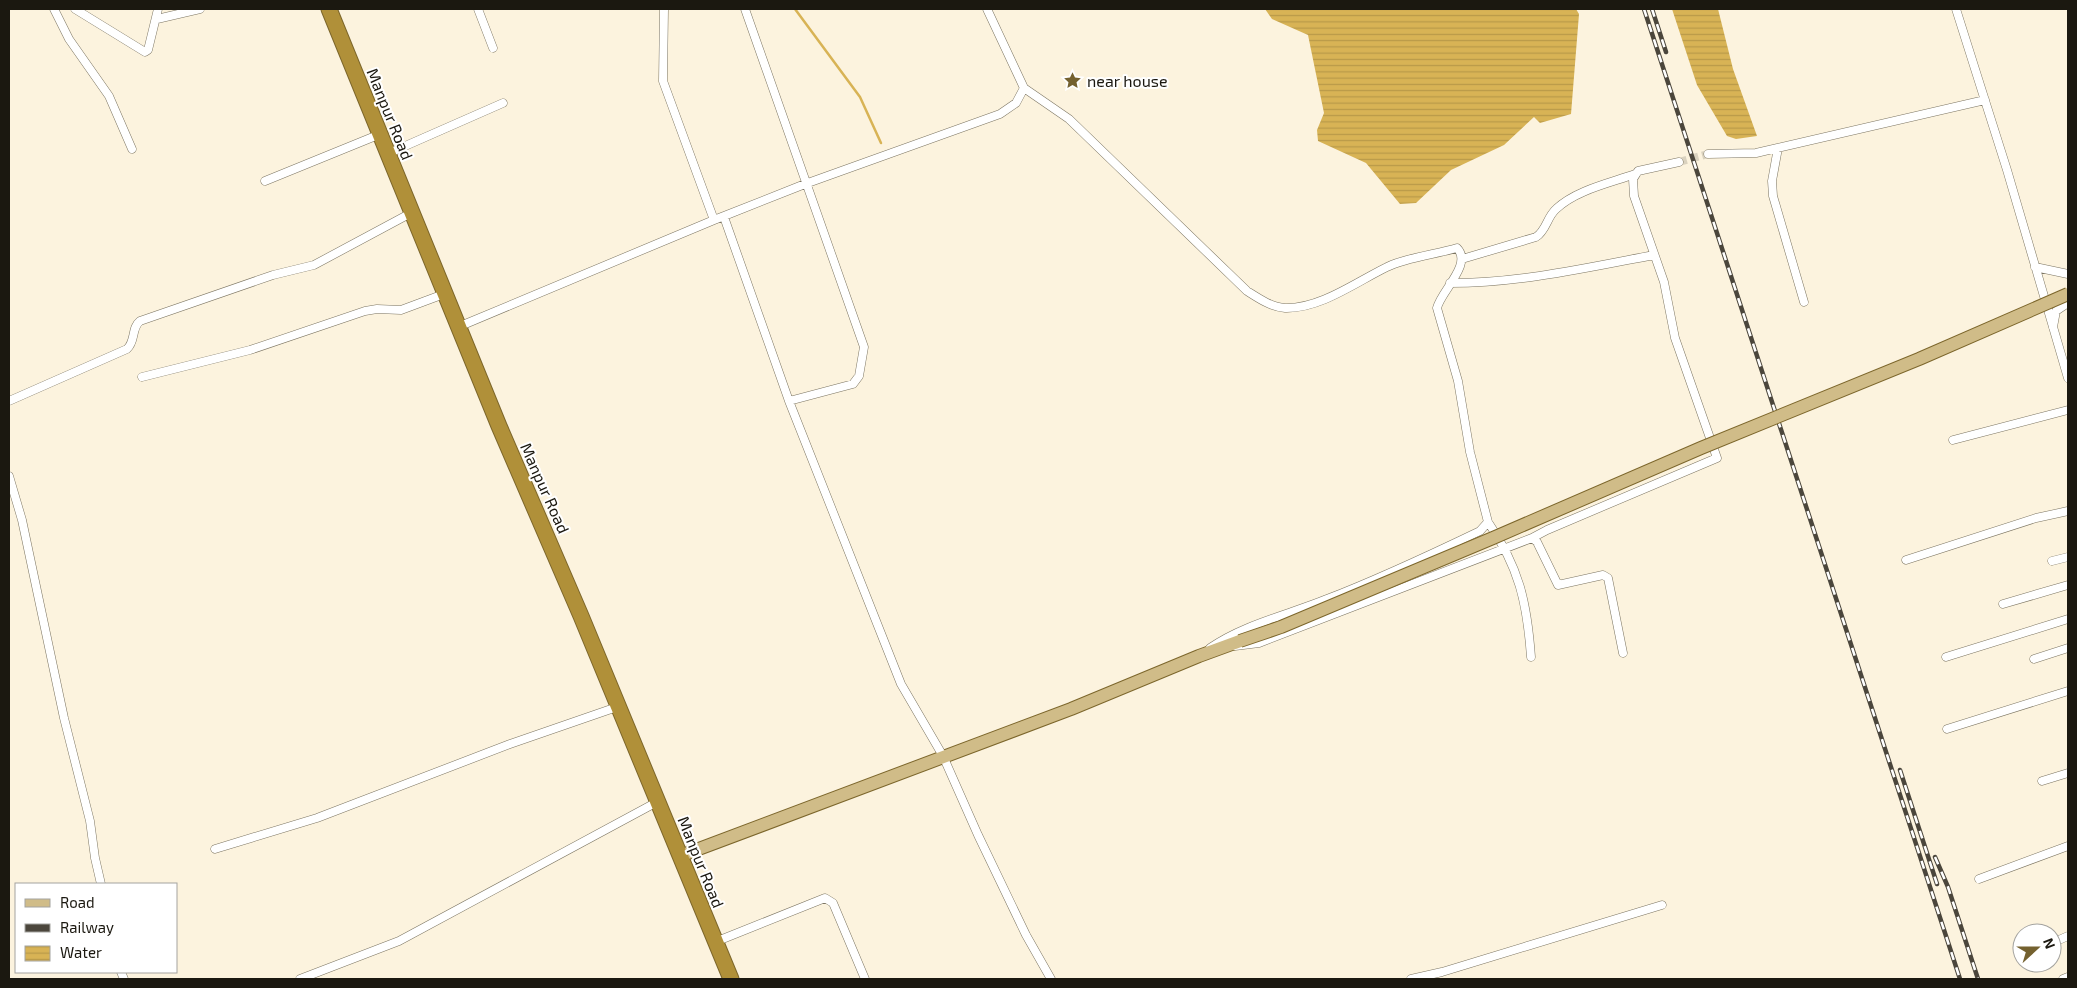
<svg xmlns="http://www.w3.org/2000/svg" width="2077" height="988" font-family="'Exo 2',sans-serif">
  <defs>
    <pattern id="water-rules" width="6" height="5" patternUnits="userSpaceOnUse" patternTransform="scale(1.25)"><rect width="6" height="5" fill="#d8b355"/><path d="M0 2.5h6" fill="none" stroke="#b99949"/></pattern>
  </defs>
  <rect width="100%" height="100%" fill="#fcf3de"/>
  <path fill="url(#water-rules)" d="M1265,9H1576L1579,14L1571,114L1540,123L1534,117L1504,145L1451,170L1416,203L1400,204L1366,163L1318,141L1317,130L1324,113L1308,35L1272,19Z
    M1672,9H1718L1733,69L1757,136L1736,139L1727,136L1697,85Z"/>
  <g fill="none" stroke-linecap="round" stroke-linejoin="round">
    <path stroke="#d8b355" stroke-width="2.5" d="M795,9L860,97L881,143"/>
    <path stroke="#dad2bf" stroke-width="8" stroke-dasharray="8 4" stroke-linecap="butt" d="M1679,162L1708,154"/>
    <defs>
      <path id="street" d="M54,9L69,39L109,96L132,149
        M75,9L145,52L148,50L158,9
        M478,9L493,48
        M664,9L663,81L714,220
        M745,9L864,347L859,376L853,384L789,401
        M1956,9L2007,170L2068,378
        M157,19L200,9
        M1024,88L1069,119L1247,291C1258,298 1271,307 1285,308C1320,309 1356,282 1387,267C1404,258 1437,254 1457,248C1473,264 1441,291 1437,308L1458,381L1470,452L1488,522L1480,531C1430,555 1379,579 1327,599C1288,615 1245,624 1210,648
        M1778,148L1772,181L1773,196L1804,302
        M387,154L503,103
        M1708,154L1756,153L1985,100
        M265,181L378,135
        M724,217L789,401L901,684L943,756L978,835L1026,935L1051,979
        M1462,259L1536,237C1546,231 1547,217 1556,209C1576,190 1610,183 1635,174
        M2035,267L2068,274
        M1450,283C1520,283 1586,268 1654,255
        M458,327L714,220L805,184L1000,114L1016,103L1024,88L987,9
        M2053,327L2056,311L2068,303
        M142,377L250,350L365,311L377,309L401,310L444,294
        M9,401L127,349C136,341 131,328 140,321L273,275L314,265L411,213
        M1953,440L2068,410
        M9,476L22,520L64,718L90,821L95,858L101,884
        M1488,522C1519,567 1527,602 1531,657
        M1532,538L1547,530L1717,458L1675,338L1664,282L1634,196L1633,179L1638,171L1679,162
        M1906,560L2036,518L2068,511
        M2052,561L2068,557
        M2003,604L2068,585
        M1235,646L1259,643L1532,538L1537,542L1558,585L1603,575L1608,578L1623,653
        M1946,657L2068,619
        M2034,659L2068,648
        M1947,729L2068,691
        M2042,781L2068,773
        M215,849L317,818L510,744L617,707
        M1979,879L2068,846
        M715,942L825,898L833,903L865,979
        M2052,943L2068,936
        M121,972L124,979
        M300,979L399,941L657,802
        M1411,979L1442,972L1662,905
        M2063,979L2068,977"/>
      <path id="primary" d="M680,856L1071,709L1199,656L1240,641"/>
      <path id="highway" d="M329,9L499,426L581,616L731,979"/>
    </defs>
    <use href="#street" stroke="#7c7562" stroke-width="9"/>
    <use href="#primary" stroke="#7c662b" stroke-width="14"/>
    <use href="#highway" stroke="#7c662b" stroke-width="17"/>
    <use href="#street" stroke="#fff" stroke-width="8"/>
    <use href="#primary" stroke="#d0bc88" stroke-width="12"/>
    <use href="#highway" stroke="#b09039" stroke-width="15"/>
    <defs>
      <path id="rail" d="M1644,9L1960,979
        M1652,9L1666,52
        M1900,770L1937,884
        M1935,857L1948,887L1978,979"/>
    </defs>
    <use href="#rail" stroke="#4b463c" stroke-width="4.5"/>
    <use href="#rail" stroke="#fff" stroke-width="2.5" stroke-dasharray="8" stroke-linecap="butt"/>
    <defs>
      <path id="primary-bridge" d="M1240,641L1281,627L1493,538L1701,448L1919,359L2068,294"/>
    </defs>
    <use href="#primary-bridge" stroke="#7c662b" stroke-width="14" stroke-linecap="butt"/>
    <use href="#primary-bridge" stroke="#d0bc88" stroke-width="12"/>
  </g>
  <defs>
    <symbol id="sight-bare" viewBox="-9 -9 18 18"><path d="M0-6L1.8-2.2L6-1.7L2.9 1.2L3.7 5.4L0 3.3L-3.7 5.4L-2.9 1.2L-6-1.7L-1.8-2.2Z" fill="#74612f" stroke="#fff" stroke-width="2.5" paint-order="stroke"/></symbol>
  </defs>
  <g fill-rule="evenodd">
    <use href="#sight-bare" x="1060" y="68" width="25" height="25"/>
  </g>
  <g text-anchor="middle" stroke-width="4" stroke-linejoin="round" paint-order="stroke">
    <g font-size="16" fill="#1b1810" stroke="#fff" text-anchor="start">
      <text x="1087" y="87">near house</text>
    </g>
    <g font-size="16" fill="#1b1810" stroke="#fff">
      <text transform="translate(390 114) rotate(68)" y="6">Manpur Road</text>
      <text transform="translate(545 488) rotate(66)" y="6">Manpur Road</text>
      <text transform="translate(701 862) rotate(68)" y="6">Manpur Road</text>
    </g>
  </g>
  <rect width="2077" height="988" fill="none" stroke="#1b1810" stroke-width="20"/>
  <rect x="15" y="883" width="162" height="90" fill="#ffffff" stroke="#a4a39f"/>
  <rect x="25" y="899" width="25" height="8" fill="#d0bc88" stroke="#a4a39f"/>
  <text x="60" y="908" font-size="15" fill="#1b1810">Road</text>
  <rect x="25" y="924" width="25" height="8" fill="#4b463c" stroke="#a4a39f"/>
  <text x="60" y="933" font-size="15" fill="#1b1810">Railway</text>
  <rect x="25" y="946" width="25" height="15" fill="url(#water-rules)" stroke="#a4a39f"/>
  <text x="60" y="958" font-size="15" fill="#1b1810">Water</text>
  <g transform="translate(2037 948) rotate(69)"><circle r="24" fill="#ffffff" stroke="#a4a39f"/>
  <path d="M0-4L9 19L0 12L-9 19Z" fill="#74612f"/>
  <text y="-8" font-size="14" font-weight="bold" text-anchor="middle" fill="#1b1810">N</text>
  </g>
</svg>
